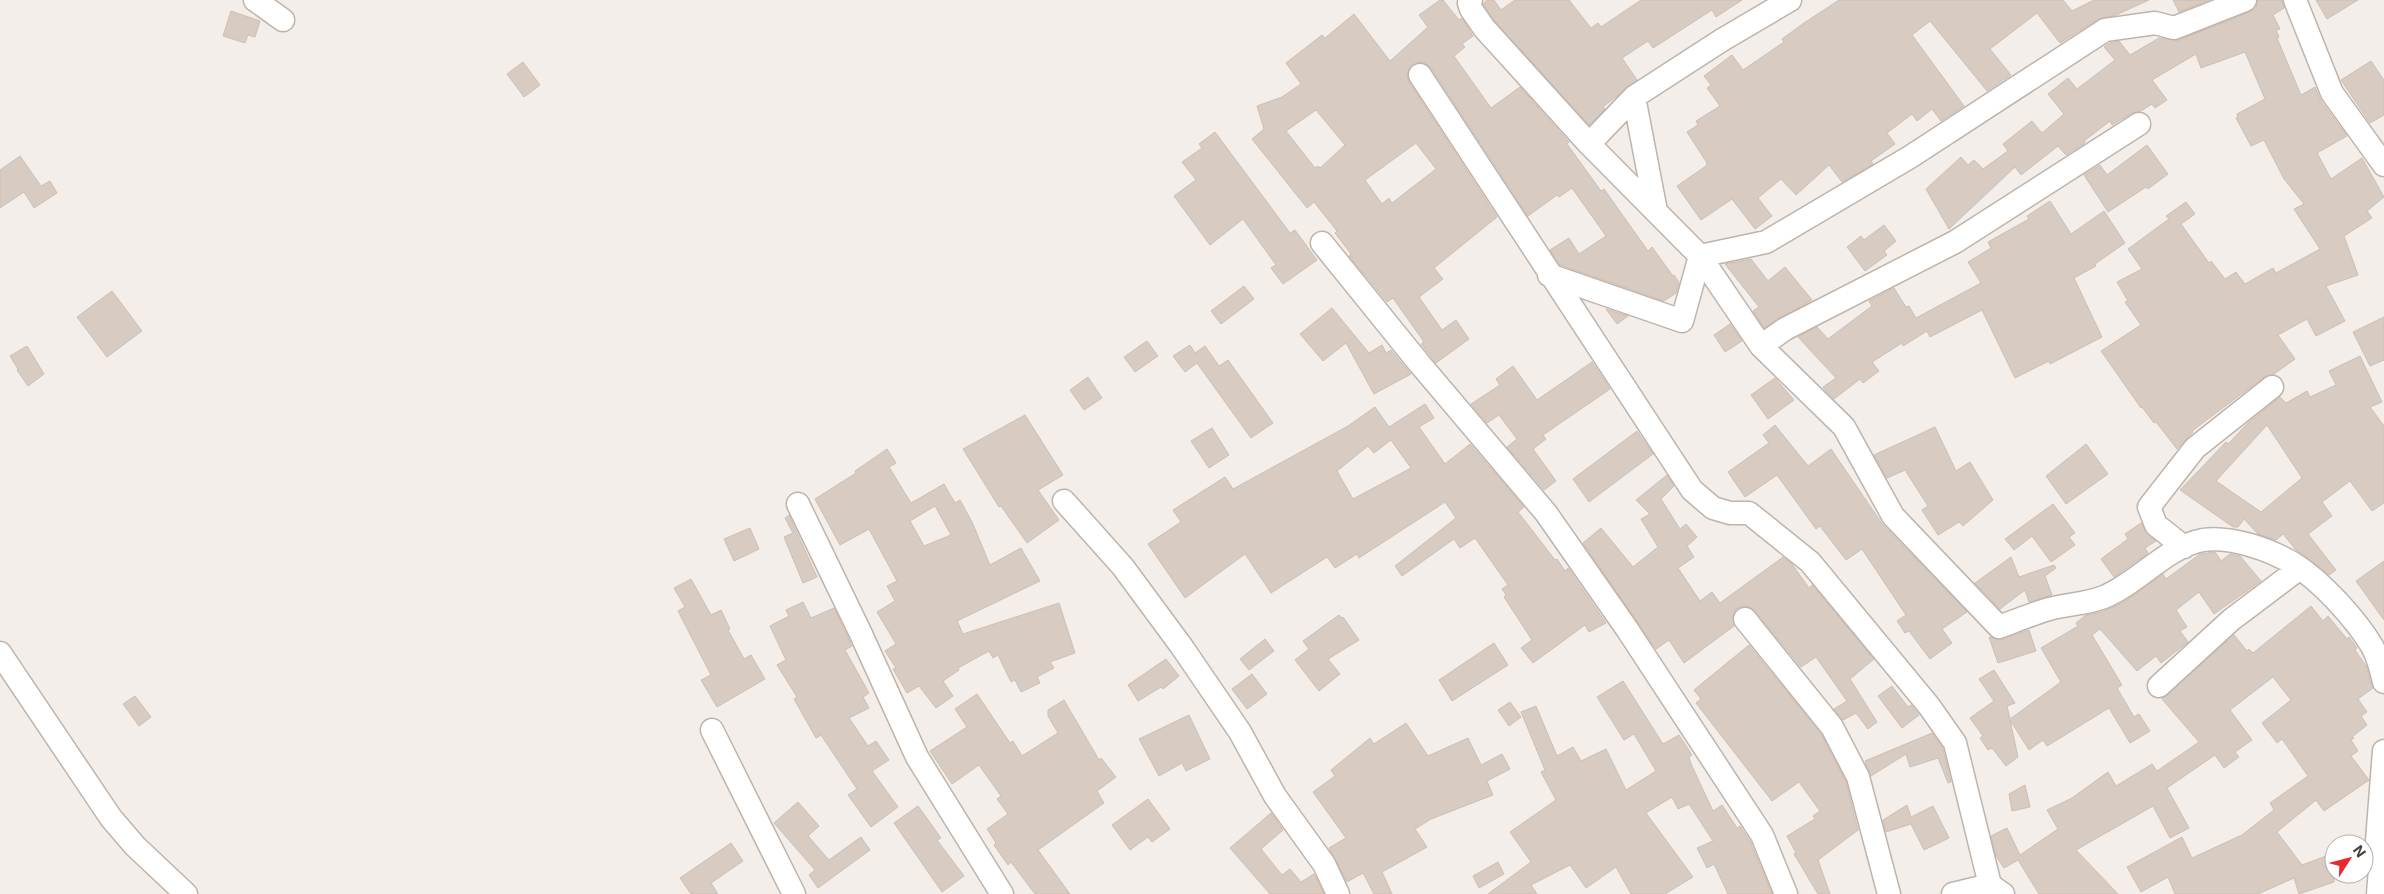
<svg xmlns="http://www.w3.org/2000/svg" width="2384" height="894" font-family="Inter,sans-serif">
  <rect width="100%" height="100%" fill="#f3eee9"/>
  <path fill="#d7cbc2" stroke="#cfbeb2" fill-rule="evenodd" d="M1440,0H1443L1459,20L1462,18L1473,36L1462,44L1465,47L1454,56L1491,108L1520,87L1569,142L1567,144L1601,191L1604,189L1648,251L1652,247L1673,276L1674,275L1679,282L1676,293L1664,301L1560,265L1550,250L1569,238L1579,254L1606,236L1572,188L1559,197L1557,195L1528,216L1431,68L1425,63L1419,62L1409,69L1407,75L1409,82L1497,217L1434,268L1443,279L1419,297L1442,330L1456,320L1469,339L1436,363L1421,344L1424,342L1393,298L1387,302L1349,256L1351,254L1335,233L1337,231L1314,202L1307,208L1252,139L1264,129L1257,106L1282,97L1301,84L1286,63L1322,35L1325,38L1354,14L1390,61L1428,27L1419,15ZM1316,110L1345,145L1320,168L1318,166L1315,168L1286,131ZM1416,143L1436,169L1392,203L1389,198L1382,204L1365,180Z
    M1487,0H1494L1501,10L1515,0H1569L1591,28L1598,23L1601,27L1641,0H1742L1716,17L1712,10L1653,48L1648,41L1622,58L1637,80L1603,107L1605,109L1589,125L1494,20L1483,4Z
    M1839,0H2063L2072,11L2094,0H2149L2116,15L2098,19L2060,43L2037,13L1990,49L2011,75L1987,91L1930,21L1912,35L1964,106L1941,121L1932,109L1917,121L1912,114L1887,133L1895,144L1871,161L1873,164L1842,182L1829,165L1796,195L1781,179L1758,198L1772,216L1755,229L1732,199L1701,220L1677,186L1706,166L1707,163L1687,132L1698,125L1696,121L1720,106L1707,88L1711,85L1704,76L1732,55L1743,70L1784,42L1782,39L1804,23Z
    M2173,0H2209L2179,12Z
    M2258,0H2282L2284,8L2273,15L2280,29L2276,30L2279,37L2277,38L2301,95L2315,87L2321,101L2347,136L2317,153L2331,179L2362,158L2384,197L2367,211L2372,218L2344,236L2358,275L2326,286L2345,321L2316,336L2307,319L2278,335L2295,359L2274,374L2264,377L2192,431L2193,432L2177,449L2156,422L2154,423L2142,407L2141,408L2101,351L2141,325L2125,302L2128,301L2117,282L2142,269L2128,249L2169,219L2166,216L2186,202L2195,214L2181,224L2209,263L2211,261L2225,279L2236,272L2245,284L2273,268L2276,273L2320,249L2294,209L2304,204L2284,179L2264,140L2251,146L2236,118L2238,117L2237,114L2265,99L2245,52L2201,68L2196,54L2152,80L2167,100L2155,108L2152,104L2141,111L2132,113L2112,125L2110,121L2084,141L2085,143L2066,155L2058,146L2021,175L2015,167L1949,229L1926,189L1961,157L1968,165L1974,160L1983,169L2008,151L2003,144L2032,121L2042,133L2064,114L2048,94L2068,78L2077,89L2115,60L2104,47L2110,43L2119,41L2130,55L2159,38L2179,40L2250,12L2256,8Z
    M2316,0H2358L2327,19Z
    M231,11L260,21L255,37L248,35L245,43L223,36Z
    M2371,61L2384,80V115L2370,123L2341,80Z
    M523,62L540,85L524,97L507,74Z
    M1215,132L1290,233L1295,230L1317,260L1283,284L1271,268L1276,265L1243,219L1210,245L1174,196L1196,180L1182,162L1202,148L1199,144Z
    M2147,145L2168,174L2148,189L2146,187L2108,212L2084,175L2100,165L2107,175Z
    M20,156L41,186L50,181L57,193L34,208L24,192L0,208V170Z
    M2050,201L2071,234L2104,211L2125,243L2095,264L2096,266L2074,278L2102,337L2050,364L2049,361L2015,378L1982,310L1930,337L1927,331L1903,346L1902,343L1872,362L1879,371L1863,383L1860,379L1834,399L1826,391L1823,387L1836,378L1798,337L1817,327L1828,339L1872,306L1869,301L1894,288L1906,307L1909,306L1916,318L1981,283L1968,262L1991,248L1988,242L2029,219L2027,216Z
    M1884,225L1896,241L1884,251L1887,255L1865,271L1847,247L1861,236L1864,240Z
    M1751,259L1768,281L1785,267L1812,300L1764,328L1753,311L1759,307L1725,264Z
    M1244,286L1254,299L1221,324L1211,311Z
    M112,291L142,331L107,357L77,317Z
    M1332,308L1369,353L1382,345L1386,353L1391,350L1411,374L1374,394L1346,343L1323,361L1300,334Z
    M1606,309L1628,316L1617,324Z
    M2384,317V360L2370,366L2353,332Z
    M1730,324L1742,341L1725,352L1714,335Z
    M1147,341L1158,356L1135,372L1124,357Z
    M1190,345L1195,353L1205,346L1219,366L1228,360L1273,423L1251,438L1197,363L1185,372L1173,356Z
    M27,346L44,374L28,386L17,370L18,369L10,356Z
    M2360,356L2382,402L2370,407L2384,426V503L2372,511L2350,481L2322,502L2332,516L2308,534L2336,570L2329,575L2296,550L2283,534L2276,540L2258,534L2244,519L2238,527H2233L2180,490L2226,442L2228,444L2248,423L2280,397L2286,403L2307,391L2310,397L2336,385L2329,371ZM2267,425L2302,478L2261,512L2216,481Z
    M1592,362L1610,389L1543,435L1546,439L1533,449L1556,481L1544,490L1507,447L1517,439L1499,415L1487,423L1471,404L1500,385L1496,379L1513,366L1537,400Z
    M1088,377L1102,398L1084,410L1070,390Z
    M1775,378L1794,400L1768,419L1751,395Z
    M1425,404L1434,418L1419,427L1445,464L1470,444L1524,507L1518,512L1555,560L1557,559L1565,571L1568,568L1606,623L1589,632L1585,625L1533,663L1521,648L1532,640L1504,597L1506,595L1502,589L1508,585L1475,538L1460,548L1454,539L1402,576L1395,566L1456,518L1445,502L1359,558L1357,554L1335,568L1327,557L1271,593L1245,554L1185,598L1148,544L1181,522L1173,510L1225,477L1233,489L1348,426L1375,407L1389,427ZM1391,440L1411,468L1353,499L1337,471L1368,446L1374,453Z
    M1025,415L1063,475L1038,490L1059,520L1027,543L1001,506L999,507L963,449Z
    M1775,425L1808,466L1831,449L1883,525L1967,612L1942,629L1952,643L1930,659L1909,631L1905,633L1897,621L1906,615L1862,549L1846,560L1820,526L1816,529L1777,475L1745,497L1728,472L1769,443L1763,435Z
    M1935,427L1956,471L1970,462L1993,500L1963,526L1959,522L1938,535L1922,510L1928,506L1905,470L1887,478L1874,455Z
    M1212,428L1229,455L1209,468L1191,441Z
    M1637,431L1653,454L1589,502L1573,479Z
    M2086,444L2108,474L2066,504L2046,476Z
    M887,449L896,463L889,467L911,503L944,484L955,503L960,500L972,522L990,565L1021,548L1040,581L957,621L963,634L1059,603L1075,653L1050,662L1054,668L1037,677L1040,683L1021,692L1015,680L1011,682L998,655L993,658L989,651L958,668L959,670L943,681L953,696L936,708L919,686L907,693L893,669L896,668L885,651L896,644L877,612L895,601L887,586L897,581L869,529L840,545L815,499L856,473L855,471ZM935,506L951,535L924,546L910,521Z
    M1667,475L1674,486L1661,499L1680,529L1686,524L1697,537L1687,546L1694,557L1678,568L1700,601L1712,592L1720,603L1783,557L1792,564L1809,588L1812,585L1874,659L1850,679L1877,722L1868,729L1856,713L1843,720L1834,709L1847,701L1816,657L1801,667L1755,611L1749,607L1743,606L1736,609L1733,615L1734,626L1684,663L1669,640L1656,649L1583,543L1601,528L1633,567L1658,547L1641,519L1650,514L1636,500Z
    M2053,504L2075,533L2069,537L2075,545L2051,562L2032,536L2014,550L2005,539Z
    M789,515L817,577L803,583L784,537L793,533L785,518Z
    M2141,523L2148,535L2156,541L2145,548L2148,553L2114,577L2101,559L2128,539L2125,534Z
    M750,528L759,549L734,561L724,539Z
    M2215,552L2221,561L2230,554L2240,556L2261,581L2214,614L2199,592L2176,610L2187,627L2180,631L2188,642L2161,663L2156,656L2137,671L2100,629L2092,635L2122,685L2117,688L2134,717L2139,714L2150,731L2130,743L2109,708L2047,746L2043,740L2029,750L2010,720L2018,757L2006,766L1992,748L1988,750L1980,738L1983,736L1970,718L1994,701L1979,679L1994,670L2015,703L2007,706L2010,719L2061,682L2041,648L2078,626L2076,623L2086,615L2102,612L2122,603L2163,574L2166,579L2200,554Z
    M2011,557L2019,577L2054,565L2056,568L2045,576L2052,595L2029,602L2025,590L2000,609L1975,583Z
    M2384,561V620L2356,581Z
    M691,579L711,615L721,610L730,629L728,630L744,659L751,655L765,679L717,707L701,680L711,675L678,611L685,607L674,588Z
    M803,602L811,618L834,608L852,646L845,650L869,693L863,697L869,708L849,718L868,746L876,741L889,760L872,771L898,807L871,827L848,795L857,789L821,735L816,738L794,699L797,697L777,665L786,660L770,626L789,616L786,610Z
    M2311,606L2323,621L2328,616L2347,639L2349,637L2357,648L2355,650L2366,666L2373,688L2358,699L2367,712L2361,716L2367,725L2352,737L2354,738L2351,740L2358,751L2351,756L2369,780L2324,811L2316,800L2277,832L2302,865L2334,853V882L2299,894L2294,878L2258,894H2175L2168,877L2141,892L2127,867L2182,837L2192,858L2242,835L2274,810L2270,803L2308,776L2282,739L2277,743L2262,723L2291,700L2273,677L2230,710L2252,740L2235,752L2239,757L2224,768L2215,755L2167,788L2189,828L2170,838L2153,806L2076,850L2118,894H2039L2018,860L2004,868L1996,856L1991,836L2007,828L2020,855L2058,829L2047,810L2072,798L2108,772L2116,786L2152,764L2157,771L2199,742L2162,699L2234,635L2247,651L2249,649L2253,653Z
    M1339,615L1342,618L1343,617L1359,640L1328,659L1340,674L1319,691L1295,660L1309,649L1303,641Z
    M2029,630L2036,651L1998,663L1989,637L2003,639Z
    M1265,639L1274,651L1249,670L1240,659Z
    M1494,643L1508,665L1452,701L1439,680Z
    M1749,645L1821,734L1846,782L1858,830L1818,860L1830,894H1818L1794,854L1796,853L1787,836L1815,819L1813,816L1820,811L1799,782L1772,801L1696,703L1701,699L1694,690Z
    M1166,659L1179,676L1163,689L1161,687L1138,701L1128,685Z
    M1252,674L1267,694L1247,709L1232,689Z
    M1623,681L1663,744L1679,735L1692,755L1689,757L1691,764L1713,811L1722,805L1737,828L1740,826L1750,841L1772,894H1728L1714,864L1707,868L1697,848L1713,841L1689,804L1678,809L1672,797L1646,813L1693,877L1665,894H1631L1616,867L1586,888L1570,865L1531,885L1537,894H1488L1531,862L1510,832L1556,800L1541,772L1545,770L1521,712L1536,706L1557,756L1573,747L1581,761L1606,749L1626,790L1656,771L1634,734L1624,740L1597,697Z
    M1892,686L1908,707L1911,705L1919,715L1902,728L1878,696Z
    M977,694L1010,743L1013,741L1022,756L1058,733L1048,716V710L1064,700L1099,760L1101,758L1116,777L1097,791L1104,803L1038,850L1070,894H1035L1011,862L1008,865L994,845L996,843L987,829L1008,814L997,799L1001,796L979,765L952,784L930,751L967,727L955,709Z
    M135,696L151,717L139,726L123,704Z
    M1510,702L1521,717L1509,726L1498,710Z
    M1189,715L1210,759L1186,771L1182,763L1159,776L1139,739Z
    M1406,723L1428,756L1468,738L1481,765L1502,754L1510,769L1487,781L1493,795L1431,819L1415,829L1427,847L1382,872L1392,894H1374L1363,873L1347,882L1329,848L1346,838L1313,792L1335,776L1331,770L1370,738L1374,744Z
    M1932,733L1943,749L1951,782L1948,783L1938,758L1910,767L1906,754L1871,776L1865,761Z
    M2025,785L2030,807L2012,811L2009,794Z
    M1148,799L1170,829L1152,842L1148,837L1130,850L1112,825Z
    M798,802L819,826L808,836L829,860L861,837L870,850L818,888L809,875L815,870L774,823Z
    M1907,805L1911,817L1933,806L1949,838L1924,850L1911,824L1886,832L1883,820Z
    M918,806L941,838L937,840L964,876L942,892L894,823Z
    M1271,813L1283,830L1261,849L1282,875L1290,869L1301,882L1314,874L1324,894H1270L1230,848Z
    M731,843L743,861L711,883L718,894H691L680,878Z
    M1498,862L1504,874L1479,888L1473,876Z"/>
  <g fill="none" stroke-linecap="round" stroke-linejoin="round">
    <defs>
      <path id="minor" d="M255,0L283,20
        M1471,0L1469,3L1471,9L1484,28L1589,144L1700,256L1761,346L1844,427L1893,516L1999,627C2015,621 2032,614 2049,609C2067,604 2087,604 2104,597C2138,583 2166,547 2203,540C2231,536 2269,549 2294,564C2321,581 2355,618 2372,646C2378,657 2381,669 2384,682
        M2295,0L2332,93L2384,165
        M1420,75L1692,490L1713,508L1730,513H1749L1810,562L1929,706L1955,743L1990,885L2003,894
        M1634,97L1656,211
        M1589,144L1634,97L1722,40L1790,0
        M1322,243L1419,363L1546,513L1627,629L1762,835L1786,894
        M1549,275L1682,321L1700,256L1766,242L1910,157L2105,30L2155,23L2174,28L2245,0
        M1761,346L1785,329L1955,242L2139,124
        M1064,501L1123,567L1182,647L1240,732L1275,796L1324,864L1338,894
        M798,504L860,632L917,757L1002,894
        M2184,547L2156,525L2149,507L2195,448L2272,387
        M1745,619L1832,727L1858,777L1889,894
        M0,653L111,818L135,846L186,894
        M2159,686L2231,620L2300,568
        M712,730L794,894
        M1953,894L1990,885
        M2378,894L2380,870L2377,841L2384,751"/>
    </defs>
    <use href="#minor" stroke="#beb4ac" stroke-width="25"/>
    <use href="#minor" stroke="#fff" stroke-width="22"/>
  </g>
  <g transform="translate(2349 859) rotate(54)"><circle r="24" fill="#ffffff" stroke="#b5b2af"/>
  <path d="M0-4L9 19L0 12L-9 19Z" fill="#ec272e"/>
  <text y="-8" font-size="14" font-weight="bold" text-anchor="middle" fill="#463e38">N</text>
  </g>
</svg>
